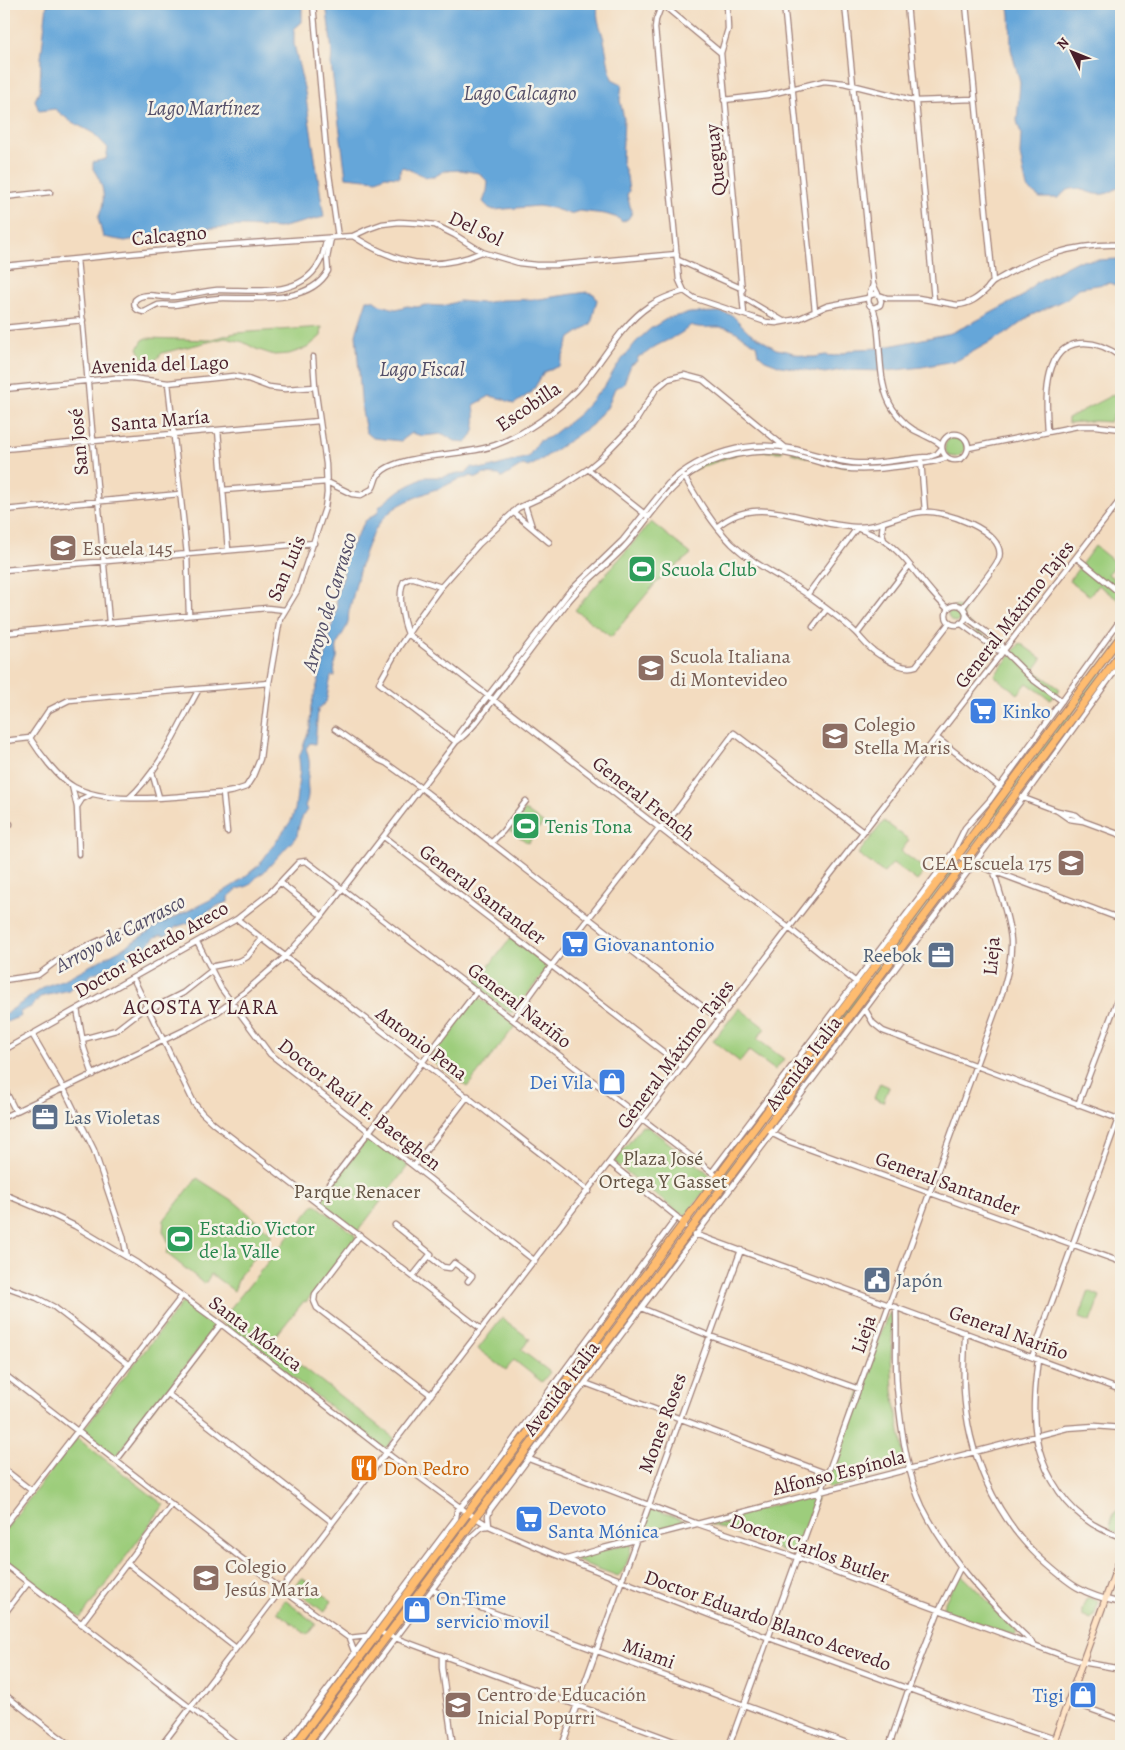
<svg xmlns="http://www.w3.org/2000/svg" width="1125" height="1750" font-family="Alegreya,serif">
  <rect width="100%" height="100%" fill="#f7f3e8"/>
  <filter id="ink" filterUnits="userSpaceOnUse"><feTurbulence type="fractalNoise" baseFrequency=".02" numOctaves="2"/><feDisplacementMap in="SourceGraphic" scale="10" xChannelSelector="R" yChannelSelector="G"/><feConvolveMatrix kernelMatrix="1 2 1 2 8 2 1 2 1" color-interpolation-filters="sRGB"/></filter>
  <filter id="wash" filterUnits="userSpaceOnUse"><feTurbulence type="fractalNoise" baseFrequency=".0096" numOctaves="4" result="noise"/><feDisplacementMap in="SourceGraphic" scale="20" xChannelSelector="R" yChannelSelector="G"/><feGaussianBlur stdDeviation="1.12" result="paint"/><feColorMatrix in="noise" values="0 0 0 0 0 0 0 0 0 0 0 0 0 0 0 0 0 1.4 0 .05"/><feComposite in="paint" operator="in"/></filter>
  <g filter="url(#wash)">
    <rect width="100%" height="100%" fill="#f3dcc0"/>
    <path fill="#9dcd7c" stroke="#747654" d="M322,327L321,336L307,348L289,354L274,355L256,349L243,342L225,338L162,353L154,362L146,365L138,348L143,340L147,338L208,340L235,333Z
      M1120,391L1121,400L1110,422L1094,421L1068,423V418Z
      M945 447a10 10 0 1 1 20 0a10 10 0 1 1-20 0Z
      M765,448L783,450L782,452L745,451L686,473C707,455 738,450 765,448Z
      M792,451C817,458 841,466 868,466C883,465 902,458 917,461L881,467L840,466L791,453Z
      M644,516L645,517L617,552L573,594L527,650L571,593Z
      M651,522L691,554L655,584L611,637L575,610Z
      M1095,546L1117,564L1108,574L1121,584V602L1098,585L1090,596L1069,581Z
      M948 614a8 8 0 1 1 16 0a8 8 0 1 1-16 0Z
      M967,622L999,646V648L998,649L966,625Z
      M1020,643L1042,659L1034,670L1060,689L1051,700L1027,683L1018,694L994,676Z
      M1121,643V649L968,852L966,850L969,846Z
      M525,810L543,823L528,843L510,830Z
      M884,821L909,840L901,851L926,870L917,881L893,863L884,873L858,854Z
      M954,865L957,867L703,1208L701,1209L699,1208Z
      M511,938L547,966L546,971L512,1013L507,1011L474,985Z
      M478,997L516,1025L467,1087L429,1059L473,1000Z
      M739,1008L765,1028L757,1039L784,1059L775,1070L749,1051L740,1062L713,1041Z
      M880,1083L889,1087L883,1102L874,1098Z
      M642,1126L648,1127L707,1172L712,1179L710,1184L686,1215L679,1213L615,1163L616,1159Z
      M369,1137L408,1166L358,1231L325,1206L321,1199Z
      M197,1178L236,1203L272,1234L257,1255L240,1275L234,1291L211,1274L205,1284L166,1253L170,1245L163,1231L164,1220Z
      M315,1204L354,1234L356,1239L306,1302L304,1301L271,1342L394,1438L385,1449L220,1321Z
      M682,1232L683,1235L495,1486L493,1485Z
      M1089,1291L1100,1296L1090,1322L1079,1318Z
      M182,1303H186L212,1323L214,1329L118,1454L113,1457L82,1433L83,1430Z
      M890,1313L893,1319L891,1355L893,1391L906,1467L830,1488L826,1484L830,1474L886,1319Z
      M502,1318L530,1339L521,1350L550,1372L542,1382L514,1360L506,1370L478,1349Z
      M77,1438L164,1505L83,1615L80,1618L4,1560V1531Z
      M816,1495L817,1498L795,1555L710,1524L711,1521Z
      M1121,1507V1534L1111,1531C1109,1521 1113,1513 1121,1507Z
      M652,1509H654L689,1522L643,1535L641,1533L649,1510Z
      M629,1543L631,1545C630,1555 626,1570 618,1576L574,1560L583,1556Z
      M447,1545L450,1547L390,1627L388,1626Z
      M959,1575H961L966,1579L1016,1630V1635L1006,1633L944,1610L943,1606Z
      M302,1578L332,1601L324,1612L294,1589Z
      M1088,1597L1099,1602L1094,1616L1091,1619L1082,1615C1081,1609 1084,1602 1088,1597Z
      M285,1600L316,1624L307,1635L277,1612Z
      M377,1641L379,1642L302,1746H297Z"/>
    <path fill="#65a6d9" stroke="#586282" d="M47,4H302V22L294,29V44L305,92L324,217L279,228L242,226L183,230L125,241L103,237L98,218C107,199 104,185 93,169V162L106,159L108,148L93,133L70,121L55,109L39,111L35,100L40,90L41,58Z
      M326,4H598C596,21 600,24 604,40C607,53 608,66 612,79L622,84L620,100L624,119L622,162L627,176L629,191L627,195L632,213L628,219L622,222L618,218L605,214L579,211L570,214L552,208L538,206L494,210L489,208L483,202L487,191L488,182L479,173L460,170L444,171L434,177H426L403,167L400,169V177L385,176L377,180L346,177L331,64L332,51Z
      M1008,4H1121V185C1116,189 1111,193 1104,194C1087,197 1074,178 1059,198H1040L1027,188L1020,155L1021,134L1017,121L1020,83L1011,49L1010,14Z
      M1118,259L1121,260V288L1110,283L1079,288L1066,299L1030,316L1010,331L958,360L922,367L887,371L841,370L825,373L781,366L765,360L758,354L756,344C745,341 738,330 727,328C716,325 701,330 691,325C680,336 669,339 656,346C649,350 646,355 639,356L636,362L631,365L623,385L615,388L607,408L603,411L592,425L538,462L528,467L523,465L502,478L499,475L484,474L477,478L471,476C466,479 461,478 455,481C448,484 441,489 433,490C416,498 396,503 383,519C362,544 358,580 349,611C348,616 349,622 347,626C344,632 339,639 337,646C336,650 338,654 337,658C334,667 334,665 335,676H331L326,702L318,709L315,744L310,743L306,748C310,762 310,763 308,776C306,788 311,793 305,806L307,810C301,817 298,827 297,836L264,872L259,875L248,886L238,889L228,897V902L219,905L191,922L176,927L166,936L161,935L154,938L145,948L124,961L92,974L84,981L75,984L69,990L40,997L31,1007L20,1012L21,1016L4,1023V1015L46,986L67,978L123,948L159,925L210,900L237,883L259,865L291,821L295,810L300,769L299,758L310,727L311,706L330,641L329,632L333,624L337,607L336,596L344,575L343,568L345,558L365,521L377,513L380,506L397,492L425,477H441L458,473H466L471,467L485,469L528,457L539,441L550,437L579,414L590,402L606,384L616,367L636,342L650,329L668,318L690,313L720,312L732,315L749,332L776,349L787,351L806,357H815L825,355L835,356L856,349L880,348L951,333L972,323L1023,296L1035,283L1077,261Z
      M587,292L594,294L597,300L591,324L570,338L559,366L544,372L532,392L514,404L503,399L490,396L474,405C476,419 477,432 467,442L455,441L443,434L422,436L412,433L401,441L373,438L366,432L362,411L356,334L367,300H373L380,305L396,309L407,306L417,307L425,305L443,306L459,301L482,303L501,300L539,299Z"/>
  </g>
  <g filter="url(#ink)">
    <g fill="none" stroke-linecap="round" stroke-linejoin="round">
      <defs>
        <path id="minor" d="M313,4L327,160L338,237
          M662,4L656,20L655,28L679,280L684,291L694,298L766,322L776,323L798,319L827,306L868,298
          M662,4L721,53
          M727,4L728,29L721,53L744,314
          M784,4L815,311
          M845,4L873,284L878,294
          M907,4L934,300
          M966,4L993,282
          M724,100L767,95L824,81L844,83L916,101L974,99
          M4,197L50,192
          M353,236C396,264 434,273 482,252
          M327,238C325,244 324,251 322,257C305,300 253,289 217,290C202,291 187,296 172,297C160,298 144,291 135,300C133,307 136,311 144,312C149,310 153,307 158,305C163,304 168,305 174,305C190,303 207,298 224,298C256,298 310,304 328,271L327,258L331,238
          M77,259L109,622
          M678,260L743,289
          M4,266L209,246L353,236L368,229L382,224L399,222L418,223L435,225L455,235L482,252L519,263L537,265H555L677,254
          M879,295L887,298H918L957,305C970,304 978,298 987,289C989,286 991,283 995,281C1035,257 1073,243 1121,245
          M869,296L874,294L879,295L881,301L880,305L874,308C863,304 871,293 873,284
          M744,298L783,321
          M872,307C877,315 877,324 878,333C881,358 879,388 893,409C901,421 909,429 922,434C929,438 936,440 942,446
          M4,328L83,320
          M168,383L187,554L189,615
          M4,389L115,378H132L168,383L233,376L248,379L269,387L285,389L315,387
          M218,430L228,550
          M1048,432C1047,413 1045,392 1050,373C1060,334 1095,338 1121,357
          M942 447a13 13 0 1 1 26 0a13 13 0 1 1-26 0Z
          M968,448L1078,426H1096L1121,429
          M4,449L319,421
          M921,460L925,511
          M588,469L646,515
          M684,476C698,500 712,524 732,544C755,566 783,577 808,595C823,606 843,620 856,633C863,640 868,648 878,654C888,660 903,671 916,666L950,622
          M223,490L327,482L352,494L361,495L372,489C375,485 375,479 378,475C397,452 468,457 498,444C526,433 556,412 577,390C602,364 618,327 649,306C659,299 671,295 684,291
          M525,505L532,527
          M4,510L180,494
          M513,512L549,542
          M883,523L882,532L884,541
          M717,527C758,491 808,526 856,527C879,528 899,514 922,512C942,509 1007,531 999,558C996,567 970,598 963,607
          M1077,558L1121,594
          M4,570L314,543
          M441,587L414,578H410L404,581C397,593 403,622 408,634L789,928L857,983
          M807,595L857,528C866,532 876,535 885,541C910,559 925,589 948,609
          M946 615a10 10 0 1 1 20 0a10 10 0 1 1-20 0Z
          M966,615L970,620L1001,643L1004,651
          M960,623L997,650L1004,651
          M813,627L826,610
          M4,633L267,608L285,610
          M857,634L909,566
          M1004,651L1032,679L1062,701
          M335,729L379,760L386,763L421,788L720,1020
          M30,738C40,754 58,778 74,787C112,807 181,795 223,793L234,791L246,787L253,776L260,759L269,683L280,619L297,591L325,508L327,493L326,464L315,387L313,357
          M30,738L49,710L69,700L269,683
          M937,738L1000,787
          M4,741L30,738
          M456,741L459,733L569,592L623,540L668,484C701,453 750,439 794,449C814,454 833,461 854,463C879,465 904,458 929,457L937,454L942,448
          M456,742L379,683L399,647L422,613L441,587L479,544L518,508L553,492L588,469L600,459L634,424L656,389L668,379L684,375L703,380L786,448L785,453
          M152,772L159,797
          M72,786L77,807L79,854
          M223,793L227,832
          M1021,797L1058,811L1076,815L1083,821L1121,835
          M129,798C161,769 178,726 199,689
          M77,807L82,799L90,795
          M1059,812L1069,819L1083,821
          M4,824H10
          M384,837L683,1067
          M491,843L503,831L526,801
          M956,854L966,861L1121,919
          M281,883L322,916
          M237,919L589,1191
          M197,942L221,988L270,1054L535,1261
          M210,967L240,961L247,957L262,939
          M133,978L194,1103L202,1113L214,1124L481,1329
          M4,980L38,975L58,960L156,914
          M77,1009L84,1048L93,1075
          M865,1009L873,1023L883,1031L1121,1120
          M149,1010L183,993L211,971
          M513,1019L552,965L659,828L666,824L734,733L863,832
          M32,1034L64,1089L94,1150L123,1236L127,1257
          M83,1039L116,1030L147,1006
          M4,1050L237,919L269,894L299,862L306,861L718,1177
          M4,1088L16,1112
          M1078,1105L1121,990
          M4,1117L191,1027L219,1011L246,991L285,957L322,916L456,742C474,729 487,708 500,691C522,661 544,632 567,603C585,580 610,564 629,542C653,513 673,478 709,463C737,452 765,448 794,455C810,459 826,465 842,468C865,471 887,468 910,465C923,463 935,463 947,457
          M770,1130L771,1133L787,1141L1121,1262
          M610,1163L677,1217L685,1226
          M414,1166L468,1096
          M712,1172L930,883L953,852L965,828L990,800L1121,619
          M4,1194L44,1211L75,1226L137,1263L221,1324L392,1457L468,1513L489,1526L551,1553L769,1638L953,1705L1055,1739
          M316,1201L477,991
          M395,1225L431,1254L429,1256L443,1267L450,1268L454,1263L472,1276L468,1281
          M695,1234L1121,1390
          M360,1235L315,1294L314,1301L317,1308L431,1395
          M413,1276L429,1256
          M4,1286L37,1298L54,1307L129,1365
          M896,1307C897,1334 895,1360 897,1387C900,1422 907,1474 922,1506C949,1560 990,1603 1034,1644
          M641,1308L710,1336L859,1389
          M965,1332C965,1351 963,1370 964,1389C967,1452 994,1515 1040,1558C1070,1585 1081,1594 1121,1603
          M1032,1357L1118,1119
          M1038,1359C1035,1384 1032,1411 1036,1436C1041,1466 1059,1499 1084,1518C1095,1527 1108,1532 1121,1537
          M4,1374L281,1589L349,1638
          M585,1383L828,1474
          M168,1394L332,1522
          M529,1459L698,1524L790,1555L1066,1657L1082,1662L1121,1669
          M116,1461L221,1324
          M4,1469L32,1491
          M4,1526L182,1296
          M489,1526L488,1516L490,1510L1023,798L1121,663
          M567,1559L604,1548L1067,1428L1095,1426L1121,1428
          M127,1563L236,1648
          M4,1564L240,1746
          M432,1590L855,1746
          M4,1614L28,1583
          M81,1624L172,1504
          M379,1632L687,1746
          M355,1654L349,1638L367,1636
          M442,1656V1668L453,1746
          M4,1694L71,1746
          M1068,1701L1121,1720
          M311,1739L315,1746L472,1536L482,1527L488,1526
          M161,1746L799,915L1121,499
          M285,1746L456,1518L457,1511L483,1481L677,1217
          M562,1746L741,1250
          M729,1746L1002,993C1007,976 1012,958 1011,940C1009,917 1000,894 994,872
          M889,1746L909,1688L939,1610L960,1568"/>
        <path id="secondary" d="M1052,1746L1121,1556"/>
        <path id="primary" d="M294,1746C572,1378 845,1006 1121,636
          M305,1746L1121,653"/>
      </defs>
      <use href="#minor" stroke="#9e7e76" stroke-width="7"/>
      <use href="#secondary" stroke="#9e7e76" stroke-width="8"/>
      <use href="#primary" stroke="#9e7e76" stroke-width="9"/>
      <use href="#minor" stroke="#fff" stroke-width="4.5"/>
      <use href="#secondary" stroke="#ffe4c6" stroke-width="5.5"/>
      <use href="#primary" stroke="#febc70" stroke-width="7"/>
    </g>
  </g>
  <defs>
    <symbol id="school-square" viewBox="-11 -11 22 22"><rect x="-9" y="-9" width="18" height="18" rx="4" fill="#8d6e63" stroke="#f7f3e8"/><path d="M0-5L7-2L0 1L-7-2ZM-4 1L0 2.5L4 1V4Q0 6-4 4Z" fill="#fff"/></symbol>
    <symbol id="stadium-square" viewBox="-11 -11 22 22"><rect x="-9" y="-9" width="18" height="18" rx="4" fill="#2e9e5b" stroke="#f7f3e8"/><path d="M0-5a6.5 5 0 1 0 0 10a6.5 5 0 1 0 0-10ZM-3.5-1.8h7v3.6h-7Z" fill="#fff"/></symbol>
    <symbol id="supermarket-square" viewBox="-11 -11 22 22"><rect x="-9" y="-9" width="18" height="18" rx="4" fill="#3f7fe0" stroke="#f7f3e8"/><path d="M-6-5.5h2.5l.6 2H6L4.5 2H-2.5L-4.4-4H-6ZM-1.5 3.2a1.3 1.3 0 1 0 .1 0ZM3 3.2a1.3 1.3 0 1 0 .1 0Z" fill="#fff"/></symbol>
    <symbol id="office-square" viewBox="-11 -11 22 22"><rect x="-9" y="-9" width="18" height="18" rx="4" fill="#5c6f8a" stroke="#f7f3e8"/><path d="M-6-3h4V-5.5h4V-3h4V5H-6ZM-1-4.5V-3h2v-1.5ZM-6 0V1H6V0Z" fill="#fff"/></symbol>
    <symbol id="shop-square" viewBox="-11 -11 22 22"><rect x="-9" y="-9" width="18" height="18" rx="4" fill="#3f7fe0" stroke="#f7f3e8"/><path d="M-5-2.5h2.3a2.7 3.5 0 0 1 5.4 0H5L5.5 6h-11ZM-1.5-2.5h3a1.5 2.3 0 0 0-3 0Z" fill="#fff"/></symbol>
    <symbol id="civic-square" viewBox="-11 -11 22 22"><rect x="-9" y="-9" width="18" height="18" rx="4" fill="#5c6f8a" stroke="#f7f3e8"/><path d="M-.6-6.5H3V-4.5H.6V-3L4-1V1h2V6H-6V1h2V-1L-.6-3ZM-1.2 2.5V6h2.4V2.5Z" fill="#fff"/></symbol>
    <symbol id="restaurant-square" viewBox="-11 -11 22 22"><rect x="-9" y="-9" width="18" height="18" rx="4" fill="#e8710a" stroke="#f7f3e8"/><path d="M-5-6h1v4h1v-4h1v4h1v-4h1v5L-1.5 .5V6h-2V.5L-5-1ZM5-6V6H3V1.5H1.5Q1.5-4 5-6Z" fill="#fff"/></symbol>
  </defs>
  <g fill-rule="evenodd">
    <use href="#school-square" x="47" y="532" width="32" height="32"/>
    <use href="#stadium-square" x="626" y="553" width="32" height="32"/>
    <use href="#school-square" x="635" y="652" width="32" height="32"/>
    <use href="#supermarket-square" x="967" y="695" width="32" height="32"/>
    <use href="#school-square" x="819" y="720" width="32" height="32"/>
    <use href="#stadium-square" x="510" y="810" width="32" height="32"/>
    <use href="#school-square" x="1055" y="847" width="32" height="32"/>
    <use href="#supermarket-square" x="559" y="928" width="32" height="32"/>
    <use href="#office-square" x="925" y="939" width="32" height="32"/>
    <use href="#shop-square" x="596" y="1066" width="32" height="32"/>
    <use href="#office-square" x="29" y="1101" width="32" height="32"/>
    <use href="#stadium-square" x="164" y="1223" width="32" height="32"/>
    <use href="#civic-square" x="861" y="1264" width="32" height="32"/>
    <use href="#restaurant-square" x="348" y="1452" width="32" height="32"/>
    <use href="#supermarket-square" x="513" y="1503" width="32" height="32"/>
    <use href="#school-square" x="190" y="1562" width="32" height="32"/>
    <use href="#shop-square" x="401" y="1594" width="32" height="32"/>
    <use href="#shop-square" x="1067" y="1679" width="32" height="32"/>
    <use href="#school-square" x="442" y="1689" width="32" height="32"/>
  </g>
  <g text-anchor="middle" stroke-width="5" stroke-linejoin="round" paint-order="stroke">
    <g font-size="20" fill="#4a1f2b" stroke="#f7f3e8">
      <text transform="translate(715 160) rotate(-96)" y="7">Queguay</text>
      <text transform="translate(476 228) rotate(25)" y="7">Del Sol</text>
      <text transform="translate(169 235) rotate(-5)" y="7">Calcagno</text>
      <text transform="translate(160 364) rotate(-2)" y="7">Avenida del Lago</text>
      <text transform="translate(528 406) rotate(-34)" y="7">Escobilla</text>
      <text transform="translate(160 420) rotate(-5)" y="7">Santa María</text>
      <text transform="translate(78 442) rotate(-95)" y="7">San José</text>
      <text transform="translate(286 568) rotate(-67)" y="7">San Luis</text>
      <text transform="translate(1014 614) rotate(-52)" y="7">General Máximo Tajes</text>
      <text transform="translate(644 798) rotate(38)" y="7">General French</text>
      <text transform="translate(483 894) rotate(37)" y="7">General Santander</text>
      <text transform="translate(151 949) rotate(-30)" y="7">Doctor Ricardo Areco</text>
      <text transform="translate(991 956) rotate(-85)" y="7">Lieja</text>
      <text transform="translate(520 1005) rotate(38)" y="7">General Nariño</text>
      <text transform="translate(422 1043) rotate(37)" y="7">Antonio Pena</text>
      <text transform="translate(675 1054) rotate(-53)" y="7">General Máximo Tajes</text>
      <text transform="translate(803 1063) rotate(-53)" y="7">Avenida Italia</text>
      <text transform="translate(360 1104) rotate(38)" y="7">Doctor Raúl E. Baetghen</text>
      <text transform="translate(948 1183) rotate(20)" y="7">General Santander</text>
      <text transform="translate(1009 1332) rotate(20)" y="7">General Nariño</text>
      <text transform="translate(256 1333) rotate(37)" y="7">Santa Mónica</text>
      <text transform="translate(863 1334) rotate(-71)" y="7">Lieja</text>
      <text transform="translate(561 1388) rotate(-53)" y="7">Avenida Italia</text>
      <text transform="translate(662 1423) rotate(-70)" y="7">Mones Roses</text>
      <text transform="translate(839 1472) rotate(-14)" y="7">Alfonso Espínola</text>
      <text transform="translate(810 1548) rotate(20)" y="7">Doctor Carlos Butler</text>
      <text transform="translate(768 1620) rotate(20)" y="7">Doctor Eduardo Blanco Acevedo</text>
      <text transform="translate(649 1653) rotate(20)" y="7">Miami</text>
    </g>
    <g font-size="20" fill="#785e54" stroke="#f7f3e8" text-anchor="start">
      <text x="82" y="555">Escuela 145</text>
      <text x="670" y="663">Scuola Italiana<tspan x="670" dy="23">di Montevideo</tspan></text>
      <text x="854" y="731">Colegio<tspan x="854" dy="23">Stella Maris</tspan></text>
      <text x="1052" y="870" text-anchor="end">CEA Escuela 175</text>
      <text x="225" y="1573">Colegio<tspan x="225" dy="23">Jesús María</tspan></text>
      <text x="477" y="1701">Centro de Educación<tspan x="477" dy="23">Inicial Popurri</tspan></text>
    </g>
    <g font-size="20" fill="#27864d" stroke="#f7f3e8" text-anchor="start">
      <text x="661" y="576">Scuola Club</text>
      <text x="545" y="833">Tenis Tona</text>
      <text x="199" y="1235">Estadio Victor<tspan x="199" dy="23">de la Valle</tspan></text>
    </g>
    <g font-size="20" fill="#366cbe" stroke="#f7f3e8" text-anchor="start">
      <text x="1002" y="718">Kinko</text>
      <text x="594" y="951">Giovanantonio</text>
      <text x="593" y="1089" text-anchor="end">Dei Vila</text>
      <text x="548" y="1515">Devoto<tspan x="548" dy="23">Santa Mónica</tspan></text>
      <text x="436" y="1605">On Time<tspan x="436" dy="23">servicio movil</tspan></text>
      <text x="1064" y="1702" text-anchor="end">Tigi</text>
    </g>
    <g font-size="20" fill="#4e5e75" stroke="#f7f3e8" text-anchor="start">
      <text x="922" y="962" text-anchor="end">Reebok</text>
      <text x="64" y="1124">Las Violetas</text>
      <text x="896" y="1287">Japón</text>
    </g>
    <g font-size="20" fill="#635343" stroke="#f7f3e8">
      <text x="663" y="1165">Plaza José<tspan x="663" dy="23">Ortega Y Gasset</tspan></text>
      <text x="357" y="1198">Parque Renacer</text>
    </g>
    <g font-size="20" fill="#c56008" stroke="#f7f3e8" text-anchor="start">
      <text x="383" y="1475">Don Pedro</text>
    </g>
    <g font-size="21" font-style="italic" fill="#534e68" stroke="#f7f3e8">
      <text x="520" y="100">Lago Calcagno</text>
      <text x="203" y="115">Lago Martínez</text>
      <text x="422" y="376">Lago Fiscal</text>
      <text transform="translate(329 602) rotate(-73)" y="7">Arroyo de Carrasco</text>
      <text transform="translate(120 933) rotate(-28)" y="7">Arroyo de Carrasco</text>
    </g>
    <g font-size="21" letter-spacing="1" fill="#4a1f2b" stroke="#f7f3e8">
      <text x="201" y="1014">ACOSTA Y LARA</text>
    </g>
  </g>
  <rect width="1125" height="1750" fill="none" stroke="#f7f3e8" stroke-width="20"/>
  <g transform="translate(1072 52) rotate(313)" stroke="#f7f3e8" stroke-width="4" paint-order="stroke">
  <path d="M0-4L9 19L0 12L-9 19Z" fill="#4a1f2b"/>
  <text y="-8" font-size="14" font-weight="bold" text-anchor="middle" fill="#4a1f2b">N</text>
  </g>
</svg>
